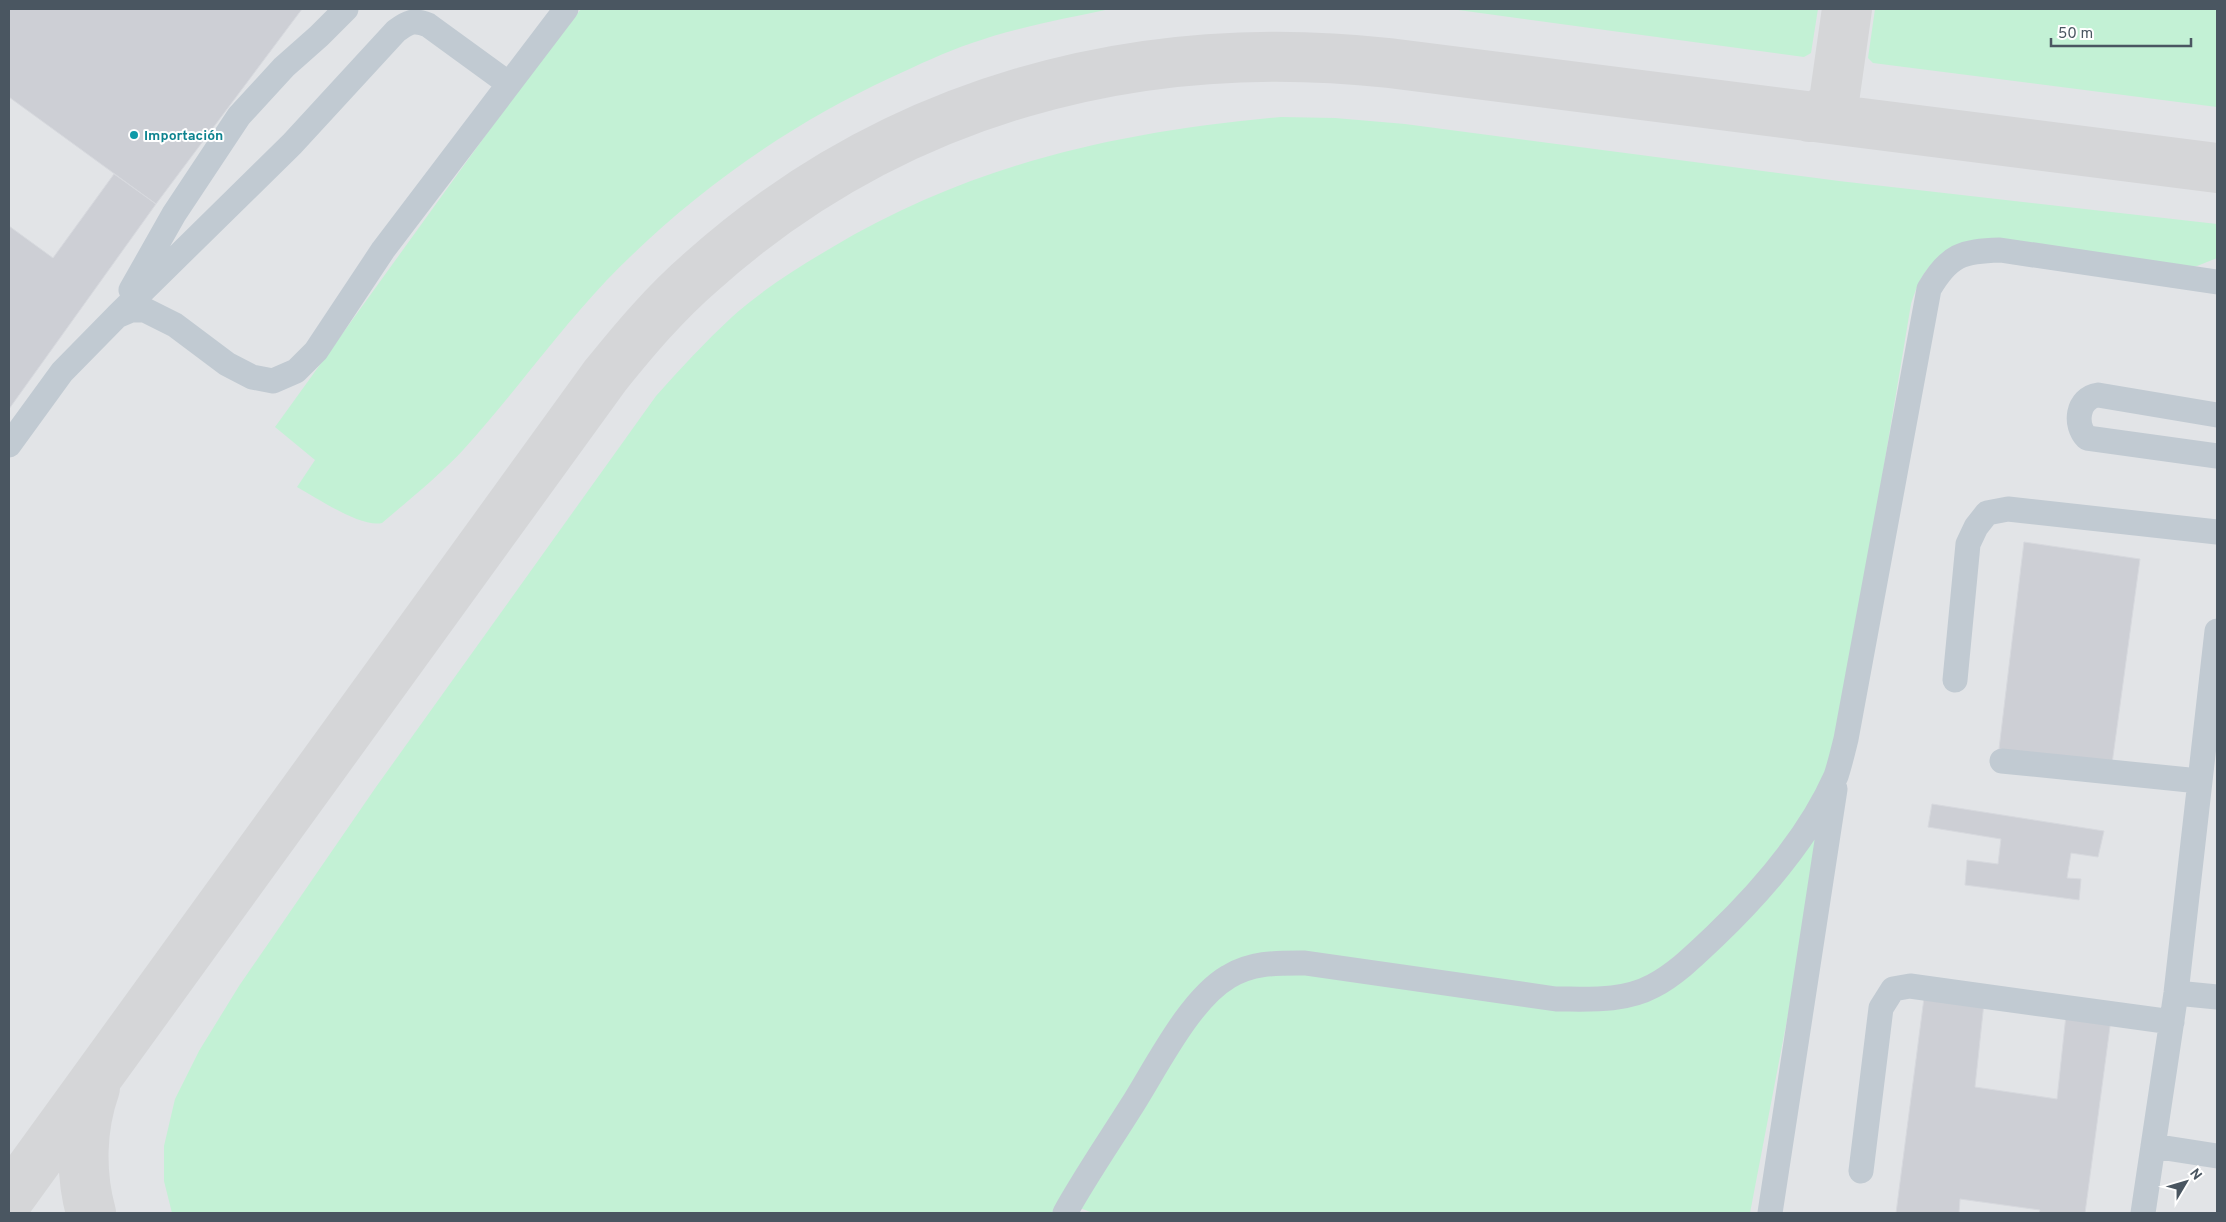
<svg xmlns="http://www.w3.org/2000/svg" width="2226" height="1222" font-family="Overpass,sans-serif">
  <rect width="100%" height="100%" fill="#f5f3f3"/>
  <path fill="#e2e4e7" d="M9,9H2217V1213H9Z"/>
  <path fill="#c3f1d5" d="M581,9H1110C1064,19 1017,27 972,43C945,52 918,65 892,77C784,127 689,195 606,281C556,334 513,395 464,449C439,476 410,499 382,523C361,528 317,498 297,487L315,460L275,427L519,89Z
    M1451,9H1818L1811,53L1804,57Z
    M1875,9H2217V107L1873,63L1868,58Z
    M1281,117L1335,118L1405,124L1839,181L2217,224V258L2197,266L2178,268L1942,255C1923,271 1919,280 1911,304L1841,723L1814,805L1729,911L1651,976L1617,988L1557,994L1226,968L1052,1213H172L164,1181V1146L175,1099L199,1051L239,986L376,787L656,396C680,369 705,342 732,317C762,290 797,268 831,248C974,163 1118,132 1281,117Z
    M1812,837L1821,842L1750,1213H1093L1080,1208L1201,1014L1231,985L1269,971L1623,1006Z"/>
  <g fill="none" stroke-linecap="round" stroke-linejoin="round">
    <path stroke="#d5d6d8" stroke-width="50" d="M1809,117L1821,115L1834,101L1847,9
      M9,1199L605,376C634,340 665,303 701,272C893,100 1136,35 1389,63L2217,168
      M91,1213C80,1173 81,1127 95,1088"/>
  </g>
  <path fill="#cdcfd5" stroke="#d7d9de" d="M9,9H302L156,204L9,97Z
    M114,174L156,204L9,409V226L53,258Z
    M2024,542L2140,559L2112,764L1999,749Z
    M1932,804L2104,831L2098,857L2071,853L2067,878L2081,879L2079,900L1965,885L1967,860L1998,864L2001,839L1928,827Z
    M1924,998L1984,1003L1975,1087L2057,1099L2066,1015L2111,1019L2085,1213H2039L2040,1210L1960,1199L1959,1213H1896Z"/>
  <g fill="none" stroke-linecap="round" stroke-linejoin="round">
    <path stroke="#c1cad2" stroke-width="25" d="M131,290L174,214L239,116L284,67L319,36L346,9
      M117,316L292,144L396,31C408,22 414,19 428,25L509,84
      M2217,415L2098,395C2077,398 2074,425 2087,438L2217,456
      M9,445L62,372L117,316L131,310H145L175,325L227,364L252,377L273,381L296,371L316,351L383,250L566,9
      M1955,680L1968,544L1976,527L1987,513L2008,509L2217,532
      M2002,761L2199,781
      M2176,993L2217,997
      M2153,1146L2217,1156
      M1861,1171L1881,1008L1893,989L1910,986L2172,1022
      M1065,1213C1085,1177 1109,1142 1131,1107C1156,1068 1189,1000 1228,977C1252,962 1278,963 1305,963L1556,999C1589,999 1623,1002 1653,986C1676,974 1696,954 1715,936C1763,890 1809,837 1836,776C1840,764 1843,751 1846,739L1929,289C1949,255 1962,251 2000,250L2217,282
      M1770,1213L1835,789
      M2143,1213L2176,993L2217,631"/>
  </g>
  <circle fill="#0f9aa8" stroke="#fff" stroke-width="2" cx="134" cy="135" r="5"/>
  <g text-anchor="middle" stroke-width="4" stroke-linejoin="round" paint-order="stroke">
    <g font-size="14" font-weight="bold" fill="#0d838f" stroke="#fff" text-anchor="start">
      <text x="144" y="140">Importación</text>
    </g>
  </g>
  <rect width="2226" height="1222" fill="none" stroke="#4a5661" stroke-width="20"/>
  <g transform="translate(2186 1182) rotate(52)" stroke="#ffffff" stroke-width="4" paint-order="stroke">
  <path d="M0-4L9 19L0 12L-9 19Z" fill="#4a5661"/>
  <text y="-8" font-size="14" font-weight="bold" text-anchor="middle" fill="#4a5661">N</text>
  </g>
  <path d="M2051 38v8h140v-8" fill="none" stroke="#4a5661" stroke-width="2.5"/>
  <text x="2058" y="38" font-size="15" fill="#4a5661" stroke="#ffffff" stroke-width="4" paint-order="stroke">50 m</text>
</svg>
